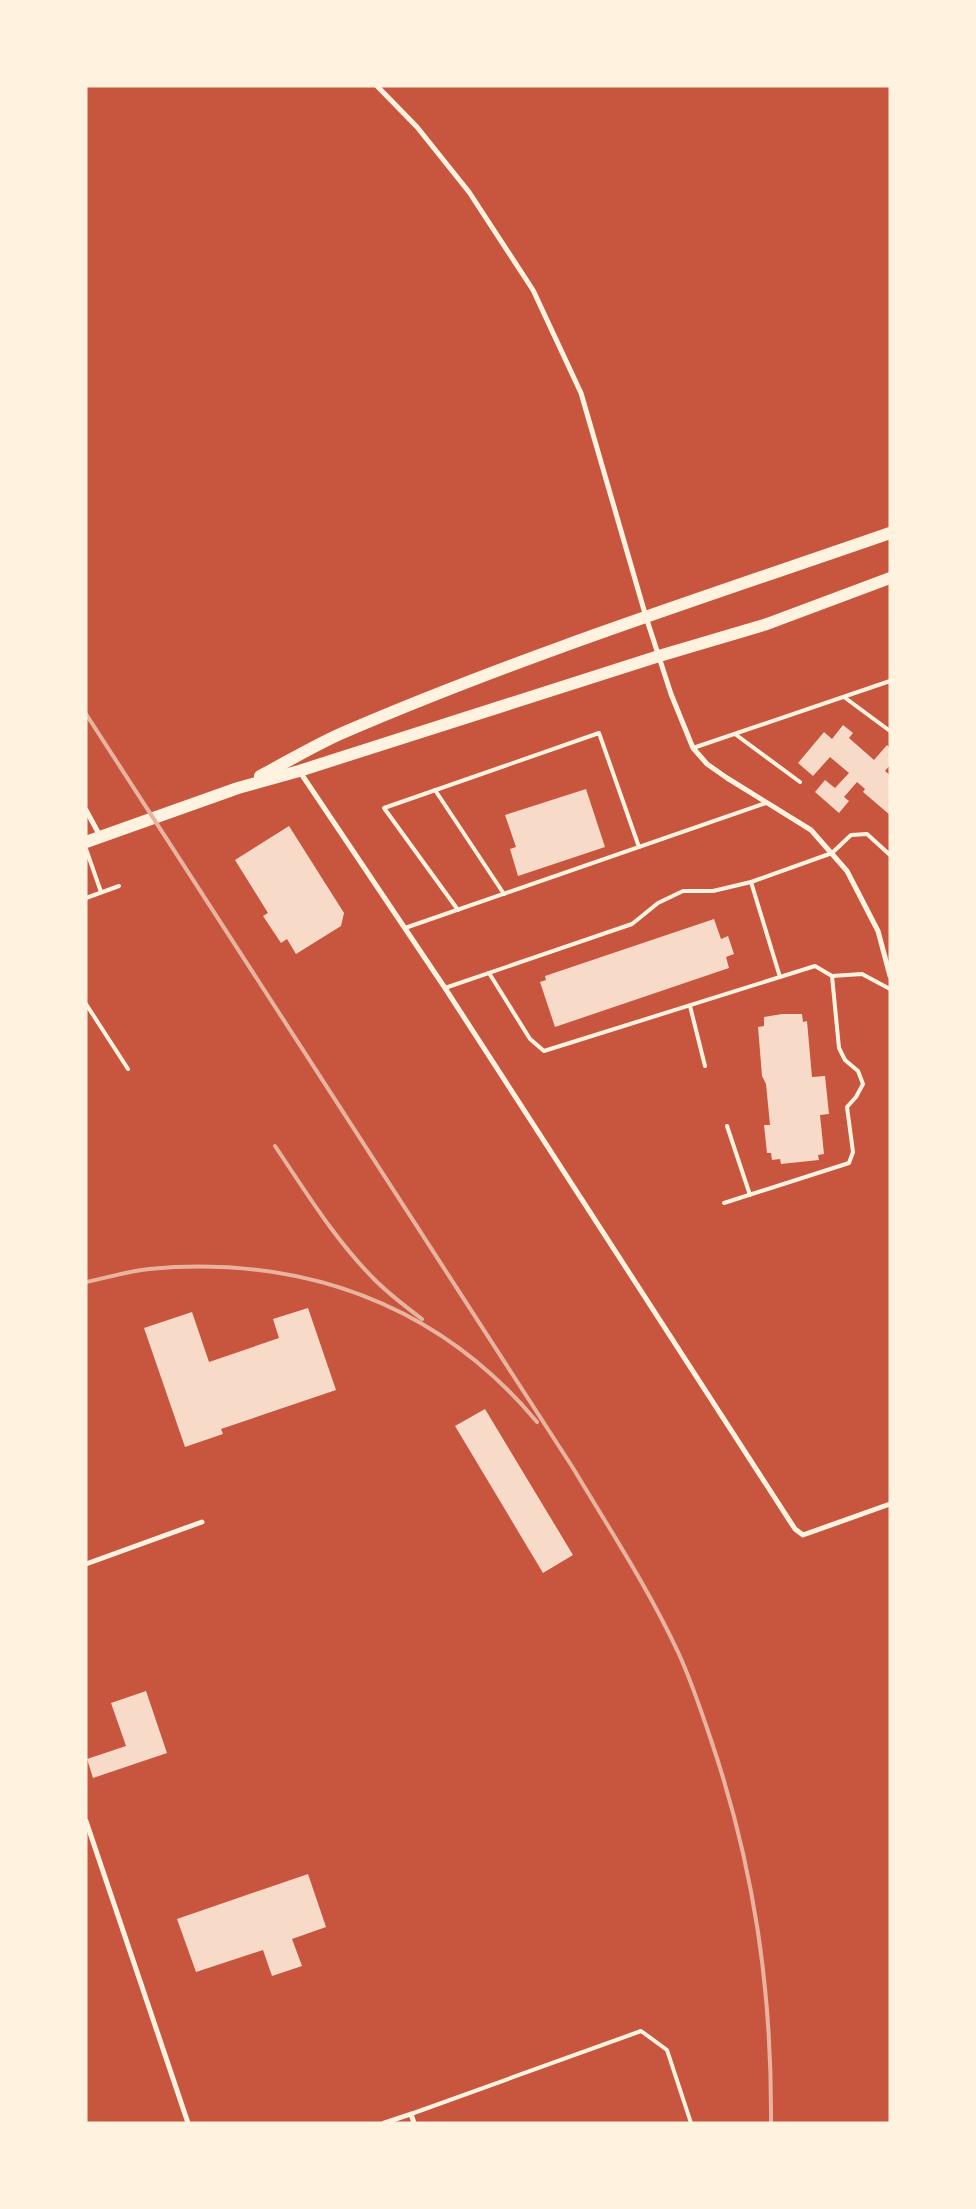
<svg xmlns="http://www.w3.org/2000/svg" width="976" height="2209" viewBox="0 0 976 2209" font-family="Commissioner,sans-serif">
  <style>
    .building { fill: #f7dbc8 }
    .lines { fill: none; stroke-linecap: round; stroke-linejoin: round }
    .service { stroke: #fff3e0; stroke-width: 4 }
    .minor { stroke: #fff3e0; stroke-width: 5 }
    .primary { stroke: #fff3e0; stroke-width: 12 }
    .rail { stroke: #e9b49f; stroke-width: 4 }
  </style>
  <rect width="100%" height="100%" fill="#c8553d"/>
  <g class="building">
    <path d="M843,725l10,8 -4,5 25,22 13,-15 3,3v17l-5,6 5,4v40l-27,-23 2,-3 -8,-7 -13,15 5,4 -10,12 -24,-21 10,-12 10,8 14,-15 -19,-16 -17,19 -15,-13 26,-31 8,7z"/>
    <path d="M586,789l19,58 -87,29 -8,-27 6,-2 -11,-32z"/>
    <path d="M289,826l55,87 -3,13 -45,28 -9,-15 -6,4 -18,-27 5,-3 -33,-53z"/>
    <path d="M714,919l7,20 7,-3 6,18 -8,3 3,11 -174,59 -15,-45 6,-2 -1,-4z"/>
    <path d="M782,1014h20l1,8 4,-1 5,56 13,-1 4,38 -9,1 4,39 -6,1 1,5 -38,4 -1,-5 -8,1 -1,-7h-4l-3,-28h6l-4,-41 -4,-8 -4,-49 6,-1v-9z"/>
    <path d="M308,1308l28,82 -115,39 2,5 -38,13 -41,-119 48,-16 17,50 70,-24 -6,-19z"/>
    <path d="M485,1409l88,146 -30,18 -88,-147z"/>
    <path d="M146,1691l21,62 -74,25 -6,-19 39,-13 -15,-43z"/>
    <path d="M308,1874l18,53 -34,12 10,27 -30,10 -9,-26 -67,22 -19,-53z"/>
  </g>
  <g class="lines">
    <g class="service">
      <path d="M844,697l46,34"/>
      <path d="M735,734l65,48"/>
      <path d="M693,748l197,-67"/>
      <path d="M435,790l69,104"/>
      <path d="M86,849l15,43"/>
      <path d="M751,882l29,95"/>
      <path d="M86,898l33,-12"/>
      <path d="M458,910l-74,-102 215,-75 40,114"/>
      <path d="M405,928l361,-125"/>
      <path d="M489,973l41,66 14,12 271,-85 17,10 30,-2 28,15"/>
      <path d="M445,988l187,-64 26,-21 25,-12h30l38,-9 81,-29 19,-18 16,-1 23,21"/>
      <path d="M86,1004l42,65"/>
      <path d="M690,1006l15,60"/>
      <path d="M727,1126l23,69"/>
      <path d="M724,1203l125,-40 4,-11 -6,-45 9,-10 7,-13 -5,-13 -13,-11 -6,-12 -7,-72"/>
      <path d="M411,2114l230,-83 26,19 24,73"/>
    </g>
    <g class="minor">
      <path d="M377,86l40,41 52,65 64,98 48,103 65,224 25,77 22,54 14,16 20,14 84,52 36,41 31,60 12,45"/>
      <path d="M300,772l145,216 350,541 8,6 87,-31"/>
      <path d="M86,810l14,26"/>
      <path d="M86,1564l116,-42"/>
      <path d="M86,1821l102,302"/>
      <path d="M384,2123l27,-9 3,9"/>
    </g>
    <g class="primary">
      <path d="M260,776c29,-15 58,-33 87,-45 177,-76 361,-135 543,-198"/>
      <path d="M86,842l152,-54 61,-17 360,-115 108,-32 123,-46"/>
    </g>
    <g class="rail">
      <path d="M86,714l487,754c36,60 75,120 105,184 13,28 23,58 33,88 43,127 61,249 60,383"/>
      <path d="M275,1146c31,46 60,94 100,134 14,14 31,27 47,39"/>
      <path d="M86,1282c21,-4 42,-11 63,-13 152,-14 289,34 388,153"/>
    </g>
  </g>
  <rect width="976" height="2209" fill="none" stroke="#fff3e0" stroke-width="175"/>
</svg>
